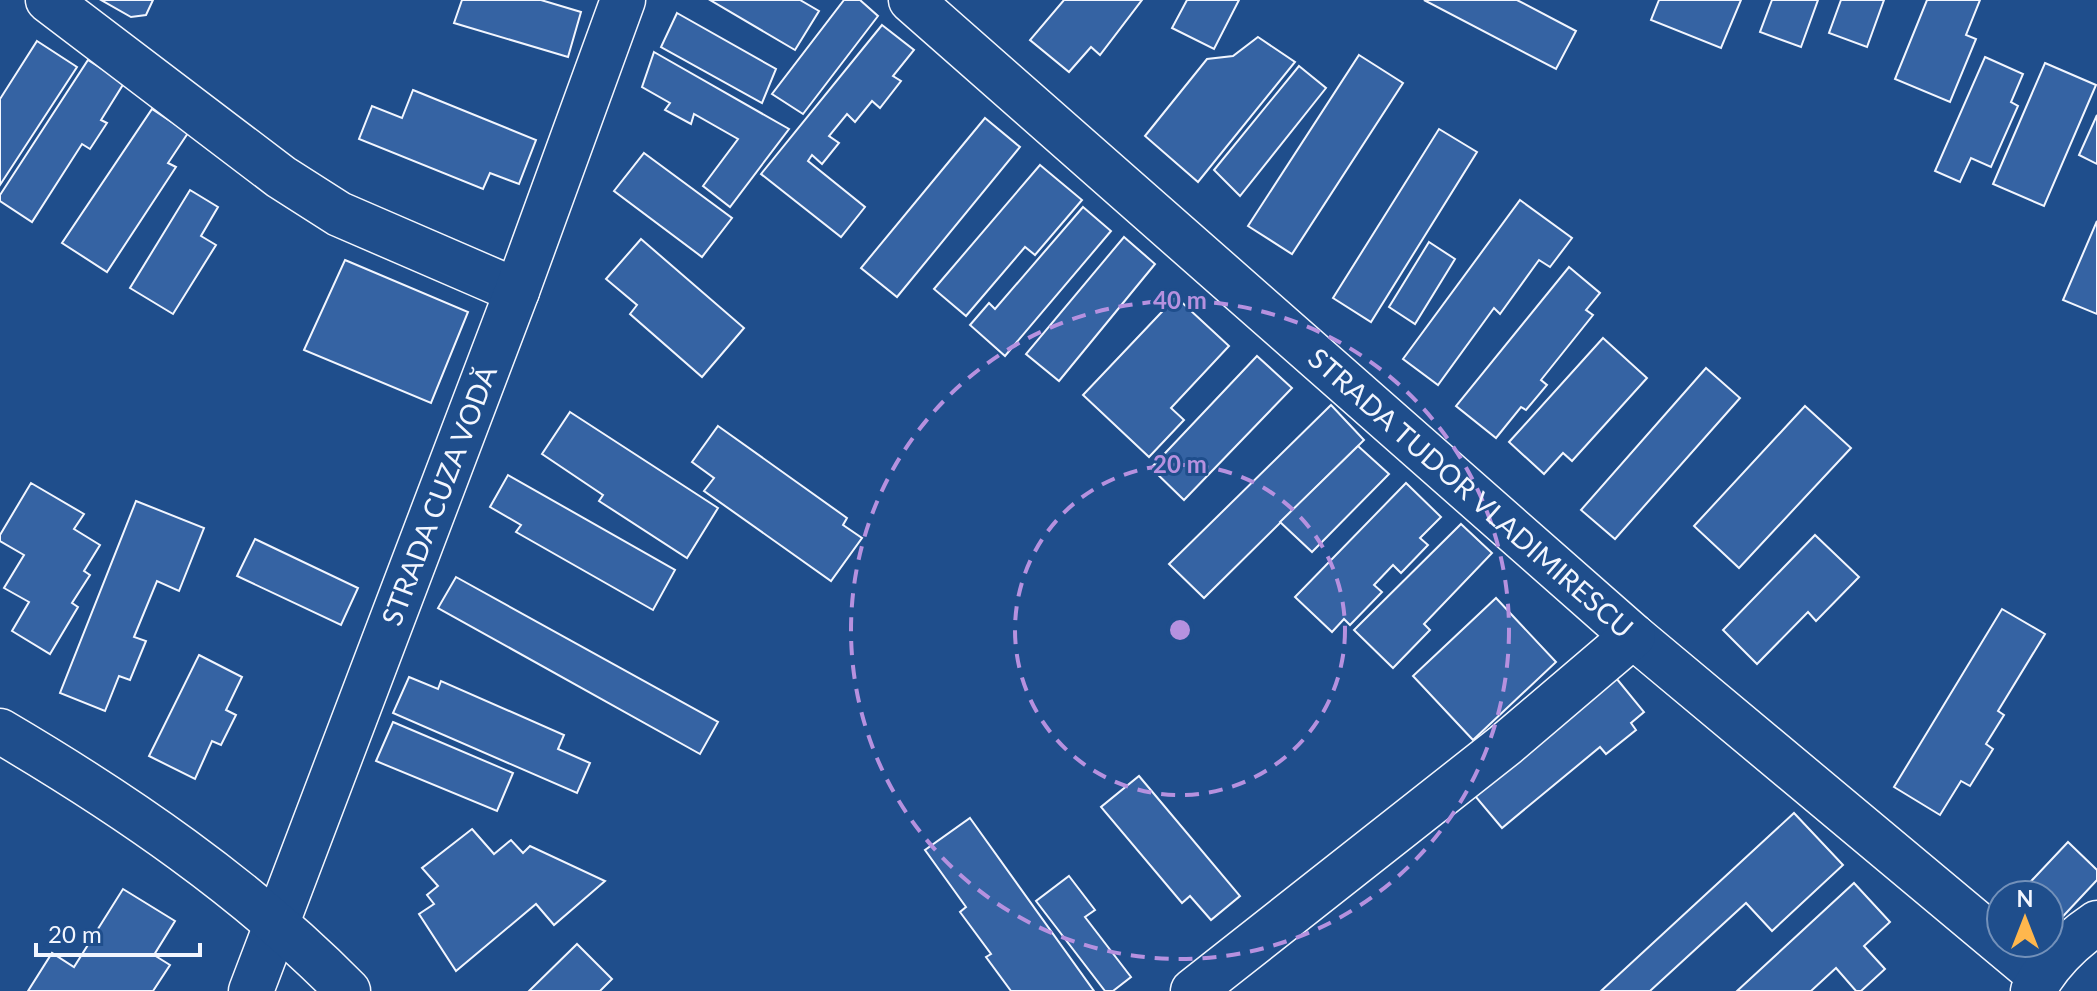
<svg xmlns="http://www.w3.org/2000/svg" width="2097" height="991" viewBox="0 0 2097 991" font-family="Lato,sans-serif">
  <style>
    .building { fill: #3563a3; stroke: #f2f6ff; stroke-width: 2 }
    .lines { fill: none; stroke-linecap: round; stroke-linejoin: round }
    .minor-casing { stroke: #f2f6ff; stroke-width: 47 }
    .tertiary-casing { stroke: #f2f6ff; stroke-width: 47 }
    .minor { stroke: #1f4e8c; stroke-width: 44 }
    .tertiary { stroke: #1f4e8c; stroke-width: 44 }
    .ring { fill: none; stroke: #b691df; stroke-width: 4; stroke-dasharray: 14 10 }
    .labels { text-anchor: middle; stroke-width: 6; stroke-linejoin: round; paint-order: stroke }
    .street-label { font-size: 28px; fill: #f2f6ff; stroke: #1f4e8c }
    .centre { fill: #b691df; stroke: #1f4e8c; stroke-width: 4 }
    .ring-label { font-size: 24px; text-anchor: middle; font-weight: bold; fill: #b691df; stroke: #1f4e8c; stroke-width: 6; stroke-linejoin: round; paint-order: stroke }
  </style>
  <rect width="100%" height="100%" fill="#1f4e8c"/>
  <g class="building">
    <path d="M101,0h52l-7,15 -15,2z"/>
    <path d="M462,0h79l40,12 -13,45 -114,-34z"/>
    <path d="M710,0h90l19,11 -24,39z"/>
    <path d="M844,0h16l18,16 -75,98 -31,-20z"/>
    <path d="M1064,0h78l-42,55 -9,-8 -22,25 -39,-32z"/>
    <path d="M1187,0h52l-25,49 -42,-21z"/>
    <path d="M1424,0h93l59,31 -20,38z"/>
    <path d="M1659,0h82l-20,48 -70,-28z"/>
    <path d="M1772,0h46l-17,47 -41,-15z"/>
    <path d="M1841,0h43l-17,47 -38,-14z"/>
    <path d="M1927,0h53l-14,35 10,4 -26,63 -55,-23z"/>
    <path d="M677,13l99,56 -14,34 -101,-56z"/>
    <path d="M882,25l32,25 -21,26 8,5 -21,27 -8,-7 -17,21 -8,-8 -18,22 10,7 -17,21 -10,-9 -4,6 57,46 -24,30 -80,-63z"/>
    <path d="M1258,37l37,25 -97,120 -53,-46 62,-77 26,-3z"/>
    <path d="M37,41l40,26 -77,118v-86z"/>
    <path d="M654,52l135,77 -59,78 -27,-21 35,-47 -44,-25 -3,10 -26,-14 5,-7 -28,-16z"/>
    <path d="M1359,55l44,28 -111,171 -44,-28z"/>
    <path d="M1985,57l38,17 -12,28 7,4 -27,61 -20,-9 -11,24 -25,-11z"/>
    <path d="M88,60l36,23 -23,37 6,3 -17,26 -8,-5 -50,78 -32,-21v-6z"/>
    <path d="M2045,63l51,22 -52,121 -51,-22z"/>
    <path d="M1299,66l27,22 -86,108 -26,-26z"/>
    <path d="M413,90l123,50 -17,44 -29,-11 -7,16 -124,-50 13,-33 30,12z"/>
    <path d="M152,109l36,24 -20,30 8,4 -69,105 -45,-29z"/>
    <path d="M2097,115v49l-18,-9z"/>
    <path d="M985,118l35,29 -123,150 -36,-29z"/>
    <path d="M1439,129l38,23 -106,170 -38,-24z"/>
    <path d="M644,153l88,65 -30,39 -88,-66z"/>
    <path d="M1040,165l42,35 -47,55 -10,-8 -59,69 -32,-27z"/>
    <path d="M190,190l28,17 -17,29 15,9 -43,69 -43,-26z"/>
    <path d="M1520,200l52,38 -22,29 -11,-7 -39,54 -6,-6 -56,77 -35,-26z"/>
    <path d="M1083,207l28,24 -106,125 -35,-31 19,-22 6,6z"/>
    <path d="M2097,221v93l-34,-14z"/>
    <path d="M1124,237l31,27 -96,117 -33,-27z"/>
    <path d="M641,239l103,89 -42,49 -72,-63 7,-9 -31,-26z"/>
    <path d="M1429,242l26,17 -40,65 -26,-17z"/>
    <path d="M345,260l123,52 -37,91 -127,-53z"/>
    <path d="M1569,267l31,26 -14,17 7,5 -52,65 6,5 -21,25 -5,-3 -25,31 -40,-32z"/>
    <path d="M1176,297l53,49 -58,62 13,12 -35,37 -66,-62z"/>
    <path d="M1603,338l44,40 -75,83 -9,-8 -19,21 -35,-32z"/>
    <path d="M1257,356l35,32 -108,112 -33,-32z"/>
    <path d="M1706,368l34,30 -125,141 -34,-29z"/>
    <path d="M1331,405l33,35 -160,158 -35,-34z"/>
    <path d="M1805,406l46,42 -112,120 -45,-42z"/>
    <path d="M570,412l148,96 -31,50 -88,-57 4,-6 -61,-41z"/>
    <path d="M718,426l129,92 -4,7 19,13 -31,43 -127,-90 10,-13 -22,-16z"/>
    <path d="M1358,446l31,28 -77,78 -32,-30z"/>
    <path d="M508,475l167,95 -22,40 -137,-78 5,-7 -31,-18z"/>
    <path d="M31,483l53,31 -10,15 26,16 -16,26 6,4 -18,28 6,4 -28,47 -38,-23 17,-29 -25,-14 20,-33 -24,-14v-6z"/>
    <path d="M1406,483l35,34 -21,21 8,7 -27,28 -8,-8 -19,20 8,7 -32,33 -6,-6 -12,13 -37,-35z"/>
    <path d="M136,501l68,27 -25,63 -22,-10 -23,56 12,4 -16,39 -11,-4 -14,35 -45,-18z"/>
    <path d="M1461,524l31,29 -68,71 6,6 -37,38 -39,-38z"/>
    <path d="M1815,535l44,42 -43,44 -8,-9 -51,52 -34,-34z"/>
    <path d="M255,539l103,49 -17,37 -104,-49z"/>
    <path d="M456,577l262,145 -18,32 -262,-146z"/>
    <path d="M1496,598l60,64 -83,78 -60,-64z"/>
    <path d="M2002,609l43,25 -47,77 6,4 -18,29 7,5 -23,37 -9,-5 -21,34 -46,-28z"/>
    <path d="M199,655l43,22 -16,33 10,5 -15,30 -9,-4 -17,38 -46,-23z"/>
    <path d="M1612,673l32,39 -13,11 5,7 -30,24 -6,-7 -98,81 -32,-38z"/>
    <path d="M409,677l29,12 3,-8 123,54 -6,14 32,14 -13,30 -184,-80z"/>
    <path d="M393,722l120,51 -16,38 -121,-50z"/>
    <path d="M1139,776l101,120 -29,24 -21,-24 -8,7 -81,-96z"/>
    <path d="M1794,813l49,52 -71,66 -26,-28 -96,88h-49z"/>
    <path d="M970,818l124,173h-83l-25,-34 5,-3 -31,-42 6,-5 -41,-57z"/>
    <path d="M472,829l22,25 17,-14 12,13 7,-7 75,35 -51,44 -18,-21 -80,67 -37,-57 15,-10 -7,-9 11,-9 -16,-18z"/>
    <path d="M2068,842l29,28v10l-44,47 -4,-4v-28l-30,-1z"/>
    <path d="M1069,876l26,34 -10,7 46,60 -18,14h-8l-69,-90z"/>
    <path d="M1854,883l36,39 -26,24 21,23 -24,22h-5l-20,-23 -25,23h-74z"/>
    <path d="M123,889l52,32 -21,34 16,10 -17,26h-125l24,-38 22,14z"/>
    <path d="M577,944l35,35 -12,12h-71z"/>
  </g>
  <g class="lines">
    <defs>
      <g id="minor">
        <path d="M48,0l233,177 58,37 178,77"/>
        <path id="s1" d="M911,0l722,636 408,341"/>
        <path id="s2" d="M251,991l266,-700 106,-291"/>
        <path d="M1193,991l312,-246 128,-109"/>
        <path d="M2033,991c16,-29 37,-50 64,-68"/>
      </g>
      <path id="tertiary" d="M0,731c124,73 247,157 348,260"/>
    </defs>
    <use href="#minor" class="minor-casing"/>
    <use href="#tertiary" class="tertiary-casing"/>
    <use href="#minor" class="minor"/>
    <use href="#tertiary" class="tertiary"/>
  </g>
  <g class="ring">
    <circle cx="1180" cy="630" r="165"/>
    <circle cx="1180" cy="630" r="329"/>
  </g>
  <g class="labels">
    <g class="street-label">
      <text dy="10" stroke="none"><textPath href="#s1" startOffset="746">STRADA TUDOR VLADIMIRESCU</textPath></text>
      <text dy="10" stroke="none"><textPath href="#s2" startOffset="530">STRADA CUZA VODĂ</textPath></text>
    </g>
  </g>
  <circle cx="1180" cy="630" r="12" class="centre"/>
  <g class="ring-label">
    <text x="1180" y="309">40 m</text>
    <text x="1180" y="473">20 m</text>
  </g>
  <g transform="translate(2025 919)"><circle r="38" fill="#1f4e8c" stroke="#7391ba" stroke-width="2"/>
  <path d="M0-6L14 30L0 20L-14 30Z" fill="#ffb74d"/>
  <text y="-12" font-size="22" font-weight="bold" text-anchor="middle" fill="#f2f6ff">N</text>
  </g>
  <path d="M36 943v12h164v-12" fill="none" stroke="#f2f6ff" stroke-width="4"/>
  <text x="48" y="943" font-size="24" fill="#f2f6ff" stroke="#1f4e8c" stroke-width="6" paint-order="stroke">20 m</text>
</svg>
